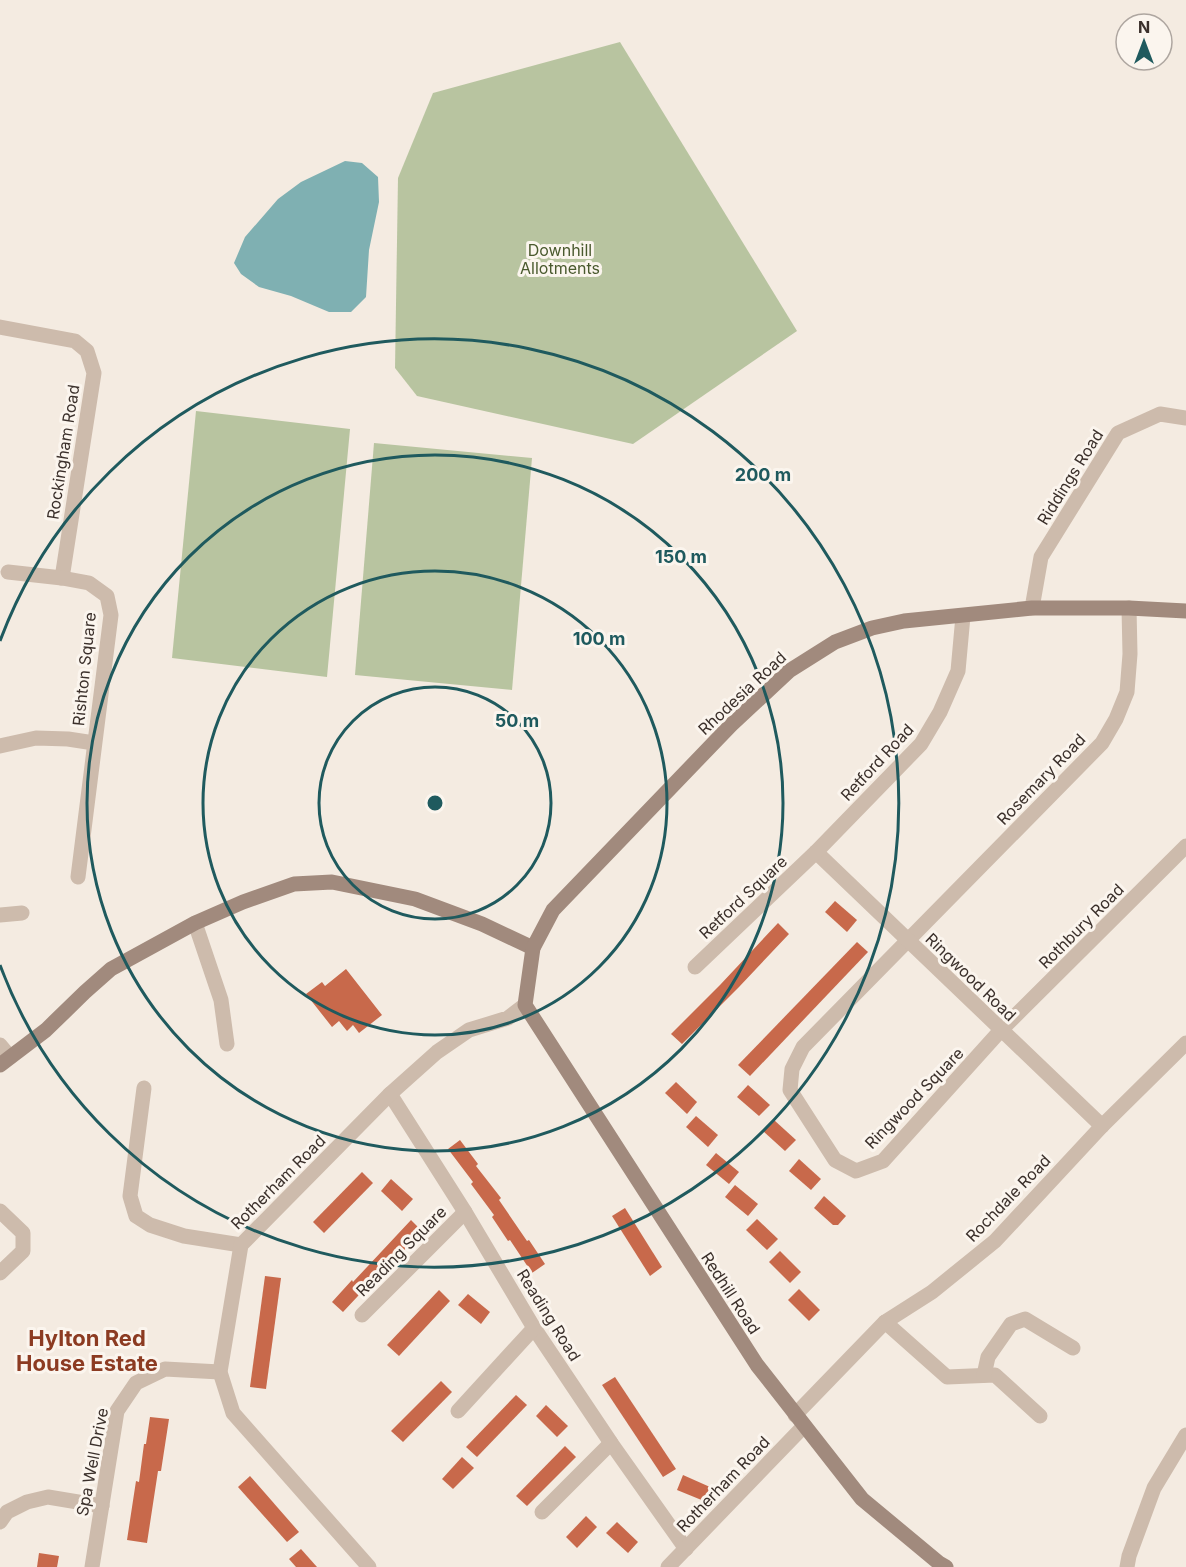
<svg xmlns="http://www.w3.org/2000/svg" width="1186" height="1567" viewBox="0 0 1186 1567" font-family="Inter,sans-serif">
  <style>
    .green { fill: #b8c4a0 }
    .water { fill: #7fb0b2 }
    .building { fill: #c8694b }
    .lines { fill: none; stroke-linecap: round; stroke-linejoin: round }
    .street { stroke: #cdbbac; stroke-width: 15 }
    .secondary { stroke: #a18a7d; stroke-width: 15 }
    .ring { fill: none; stroke: #1f5a5e; stroke-width: 3 }
    .labels { text-anchor: middle; stroke-width: 6; stroke-linejoin: round; paint-order: stroke }
    .park-label { font-size: 16px; fill: #4a5a2e; stroke: #fbf5ee }
    .street-label { font-size: 16px; fill: #3b302b; stroke: #fbf5ee }
    .district-label { font-size: 22px; font-weight: bold; fill: #8c3b22; stroke: #fbf5ee }
    .centre { fill: #1f5a5e; stroke: #fbf5ee; stroke-width: 3 }
    .ring-label { font-size: 18px; text-anchor: middle; font-weight: bold; fill: #1f5a5e; stroke: #fbf5ee; stroke-width: 6; stroke-linejoin: round; paint-order: stroke }
  </style>
  <rect width="100%" height="100%" fill="#f4ebe1"/>
  <g class="green">
    <path d="M620,42l177,289 -164,113 -216,-48 -22,-28 3,-190 35,-85z"/>
    <path d="M196,411l154,18 -23,248 -155,-19z"/>
    <path d="M374,443l158,15 -20,232 -157,-15z"/>
  </g>
  <path class="water" d="M345,161l17,2 16,14 1,25 -10,48 -3,47 -15,15h-22l-38,-16 -32,-9 -18,-13 -7,-11 11,-26 33,-38 23,-17z"/>
  <g class="building">
    <path d="M835,901l22,19 -10,12 -22,-20z"/>
    <path d="M778,923l11,11 -50,53 -57,57 -11,-10 49,-49z"/>
    <path d="M857,942l11,10 -118,124 -12,-11z"/>
    <path d="M346,969l36,46 -23,18 -6,-8 -6,6 -8,-10 -7,6 -26,-33 16,-12 3,4z"/>
    <path d="M676,1082l21,20 -10,12 -22,-21z"/>
    <path d="M748,1085l22,20 -11,11 -22,-19z"/>
    <path d="M696,1116l22,19 -10,12 -22,-20z"/>
    <path d="M774,1120l22,20 -11,11 -22,-20z"/>
    <path d="M460,1140l18,24 -2,2 25,32 -2,2 28,41 2,-1 16,24 -13,9 -22,-33 -2,1 -16,-24 2,-2 -23,-31 2,-2 -25,-33z"/>
    <path d="M716,1153l23,19 -10,12 -23,-19z"/>
    <path d="M799,1159l22,20 -10,11 -22,-19z"/>
    <path d="M362,1172l11,11 -49,50 -11,-11z"/>
    <path d="M391,1179l22,20 -11,12 -21,-20z"/>
    <path d="M735,1185l23,19 -10,12 -23,-19z"/>
    <path d="M824,1196l22,20 -8,9h-5l-19,-17z"/>
    <path d="M625,1208l37,59 -12,9 -38,-60z"/>
    <path d="M757,1219l21,20 -11,11 -21,-20z"/>
    <path d="M411,1220l11,11 -48,52 -2,-2 -29,31 -11,-10 20,-22 1,2z"/>
    <path d="M780,1251l21,21 -11,11 -21,-21z"/>
    <path d="M265,1276l16,2 -15,111 -16,-2z"/>
    <path d="M799,1289l21,21 -11,11 -21,-21z"/>
    <path d="M439,1290l11,11 -51,55 -12,-11z"/>
    <path d="M468,1294l22,18 -9,12 -23,-19z"/>
    <path d="M615,1377l61,92 -13,8 -61,-92z"/>
    <path d="M441,1381l11,11 -49,50 -12,-11z"/>
    <path d="M516,1395l11,10 -50,52 -11,-10z"/>
    <path d="M546,1405l22,21 -11,11 -21,-21z"/>
    <path d="M150,1417l19,2 -8,52h-3l-11,72 -20,-3 9,-59 3,1 5,-38h2z"/>
    <path d="M565,1446l11,11 -49,49 -11,-10z"/>
    <path d="M462,1457l12,11 -21,21 -11,-10z"/>
    <path d="M683,1475l27,12 -6,14 -27,-11z"/>
    <path d="M250,1476l49,56 -12,10 -49,-55z"/>
    <path d="M586,1516l11,11 -20,21 -11,-11z"/>
    <path d="M617,1522l21,20 -10,11 -22,-20z"/>
    <path d="M301,1549l16,18h-21l-7,-8z"/>
    <path d="M39,1553l20,3 -2,11h-20z"/>
  </g>
  <g class="lines">
    <g class="street">
      <path d="M0,327l75,14 12,10 7,22 -32,205"/>
      <path d="M8,572l54,6 27,5 18,13 4,19 -33,262"/>
      <path d="M1032,608l9,-51 77,-124 42,-19 26,4"/>
      <path d="M1129,608l1,46 -3,38 -11,27 -14,24 -299,304 -11,22 -2,21 45,70 21,11 27,-10 118,-131 185,-184"/>
      <path d="M0,746l36,-8 32,1 26,4"/>
      <path d="M816,852l286,274"/>
      <path d="M0,915l22,-2"/>
      <path d="M195,923l26,77 6,44"/>
      <path d="M695,967l121,-115 105,-108 19,-32 18,-41 5,-55"/>
      <path d="M0,1045l10,12"/>
      <path d="M144,1088l-14,108 6,20 14,9 34,11 57,9"/>
      <path d="M390,1094l75,118 69,116 77,115 75,106"/>
      <path d="M0,1211l23,22v18l-23,22"/>
      <path d="M362,1315l103,-103"/>
      <path d="M885,1322l62,55 48,-2 45,41"/>
      <path d="M984,1375l4,-18 23,-33 14,-5 48,29"/>
      <path d="M458,1411l76,-83"/>
      <path d="M795,1415l90,-93 47,-30 63,-51 107,-115 84,-83"/>
      <path d="M542,1512l69,-69"/>
      <path d="M0,1522l7,-10 20,-10 21,-5 54,9"/>
      <path d="M92,1567l25,-156 19,-28 29,-14 55,3"/>
      <path d="M369,1567l-136,-154 -13,-41 21,-127 149,-151 47,-42 32,-22 39,-12 17,-13"/>
      <path d="M668,1567l136,-141"/>
      <path d="M1127,1567l2,-11 25,-68 32,-53"/>
    </g>
    <g class="secondary">
      <path d="M0,1065l46,-35 39,-38 26,-23 84,-46 48,-21 51,-18 38,-2 83,17 67,25 51,24"/>
      <path d="M946,1567l-7,-4 -77,-64 -105,-134 -232,-360 8,-57 20,-38 178,-185 58,-54 46,-29 37,-14 32,-7 128,-13h97l57,3"/>
    </g>
  </g>
  <g class="ring">
    <circle cx="435" cy="803" r="116"/>
    <circle cx="435" cy="803" r="232"/>
    <circle cx="435" cy="803" r="348"/>
    <path d="M0 641A464 464 0 1 1 0 965"/>
  </g>
  <g class="labels">
    <g class="park-label">
      <text x="560" y="256">Downhill<tspan x="560" dy="18">Allotments</tspan></text>
    </g>
    <g class="street-label">
      <text transform="translate(63 452) rotate(-81)" y="6">Rockingham Road</text>
      <text transform="translate(1070 477) rotate(-58)" y="6">Riddings Road</text>
      <text transform="translate(84 669) rotate(-84)" y="6">Rishton Square</text>
      <text transform="translate(742 693) rotate(-43)" y="6">Rhodesia Road</text>
      <text transform="translate(877 762) rotate(-47)" y="6">Retford Road</text>
      <text transform="translate(1041 779) rotate(-46)" y="6">Rosemary Road</text>
      <text transform="translate(743 897) rotate(-43)" y="6">Retford Square</text>
      <text transform="translate(1081 926) rotate(-45)" y="6">Rothbury Road</text>
      <text transform="translate(971 977) rotate(44)" y="6">Ringwood Road</text>
      <text transform="translate(914 1098) rotate(-46)" y="6">Ringwood Square</text>
      <text transform="translate(278 1182) rotate(-45)" y="6">Rotherham Road</text>
      <text transform="translate(1008 1198) rotate(-46)" y="6">Rochdale Road</text>
      <text transform="translate(401 1251) rotate(-45)" y="6">Reading Square</text>
      <text transform="translate(731 1293) rotate(57)" y="6">Redhill Road</text>
      <text transform="translate(549 1315) rotate(58)" y="6">Reading Road</text>
      <text transform="translate(92 1462) rotate(-79)" y="6">Spa Well Drive</text>
      <text transform="translate(723 1484) rotate(-46)" y="6">Rotherham Road</text>
    </g>
    <g class="district-label">
      <text x="87" y="1346">Hylton Red<tspan x="87" dy="25">House Estate</tspan></text>
    </g>
  </g>
  <circle cx="435" cy="803" r="9" class="centre"/>
  <g class="ring-label">
    <text x="763" y="481">200 m</text>
    <text x="681" y="563">150 m</text>
    <text x="599" y="645">100 m</text>
    <text x="517" y="727">50 m</text>
  </g>
  <g transform="translate(1144 42)"><circle r="28" fill="#fbf5ee" stroke="#aea6a0" stroke-width="1.5"/>
  <path d="M0-4.5L10 22L0 15L-10 22Z" fill="#1f5a5e"/>
  <text y="-9" font-size="16" font-weight="bold" text-anchor="middle" fill="#3b302b">N</text>
  </g>
</svg>
